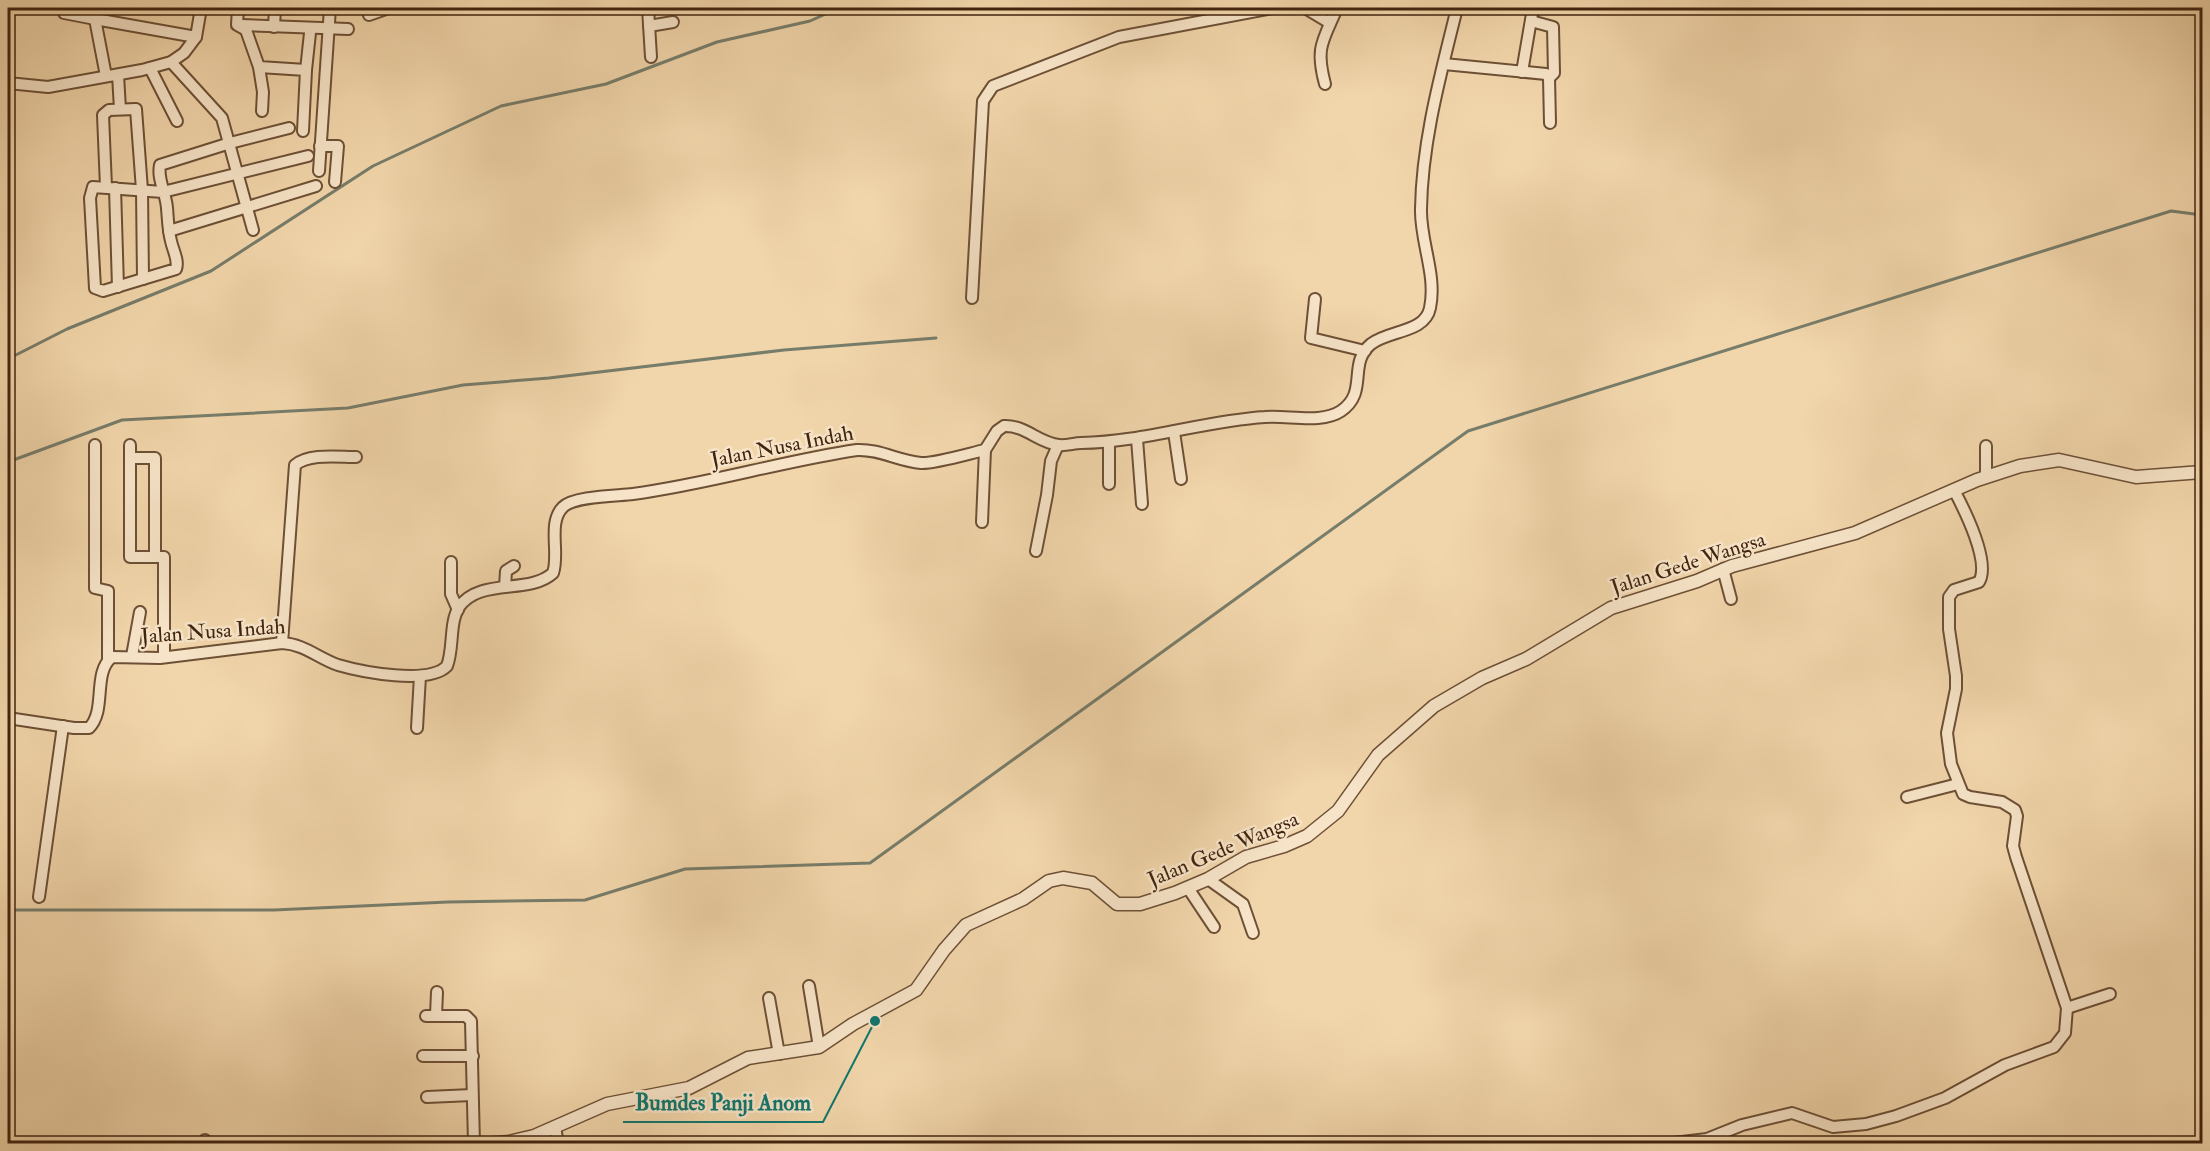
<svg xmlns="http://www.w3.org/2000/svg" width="2210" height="1151" viewBox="0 0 2210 1151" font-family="'IM FELL Double Pica',serif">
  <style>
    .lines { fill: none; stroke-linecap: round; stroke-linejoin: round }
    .stream { stroke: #777d6b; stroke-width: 3 }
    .minor-casing { stroke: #6d5036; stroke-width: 14 }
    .tertiary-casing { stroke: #6d5036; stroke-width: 15 }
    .minor { stroke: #f7e4c8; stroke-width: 10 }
    .tertiary { stroke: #f7e4c8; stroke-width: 12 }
    .labels { text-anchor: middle; stroke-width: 5; stroke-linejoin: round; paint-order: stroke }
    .street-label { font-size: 21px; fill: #41240f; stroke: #f7e4c8 }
    .leader { fill: none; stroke: #0f766e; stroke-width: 2 }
    .callout-dot { fill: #0f766e; stroke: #f7e4c8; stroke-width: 2 }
    .callout-label { font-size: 22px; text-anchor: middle; font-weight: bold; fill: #0f766e; stroke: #f7e4c8; stroke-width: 5; stroke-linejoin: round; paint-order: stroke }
  </style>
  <rect width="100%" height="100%" fill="#f2d6ab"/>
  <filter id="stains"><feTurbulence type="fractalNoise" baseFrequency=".00333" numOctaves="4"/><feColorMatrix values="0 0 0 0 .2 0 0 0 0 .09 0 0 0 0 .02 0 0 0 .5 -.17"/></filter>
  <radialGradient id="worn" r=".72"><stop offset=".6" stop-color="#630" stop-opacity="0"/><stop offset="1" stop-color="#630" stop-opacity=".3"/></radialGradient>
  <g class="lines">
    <g class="stream">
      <path d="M8,359l59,-30 144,-58 162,-105 128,-60 105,-22 111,-42 93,-21 29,-13"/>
      <path d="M8,462l114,-42 226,-12 115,-23 86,-7 235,-28 152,-12"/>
      <path d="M8,910h266l174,-8 137,-2 100,-31 185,-6 598,-432 703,-220 31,4"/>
    </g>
    <defs>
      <g id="minor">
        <path d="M238,8l-1,17 9,5 13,37 47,3 -3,61"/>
        <path d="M648,8l3,49"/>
        <path d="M1305,8l25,15"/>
        <path d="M64,13l31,6"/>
        <path d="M369,15l20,-7"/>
        <path d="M1531,21l22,6 1,46 -5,5"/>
        <path d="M241,25l107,4"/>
        <path d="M649,26l24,-4"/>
        <path d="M274,27l1,-19"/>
        <path d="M171,62l51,56 31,112"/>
        <path d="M1444,64l102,10 3,4 1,45"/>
        <path d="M259,67l4,25 -1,19"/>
        <path d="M150,68l27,53"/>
        <path d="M306,70l4,-37"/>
        <path d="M1522,72l11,-64"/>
        <path d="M118,75l2,34"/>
        <path d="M106,76l-11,-57 101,18 5,-29"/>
        <path d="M8,83l40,4 94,-17 29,-8 13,-9 12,-16"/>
        <path d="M1325,84c-10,-37 -2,-43 12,-76"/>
        <path d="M289,128l-59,15 -70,22c-3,14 6,28 7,43 1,11 1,22 4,33 2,10 8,19 5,28l-73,22 -8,-3 -5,-90 3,-11 70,5 145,-36"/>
        <path d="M320,146h18l-3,36"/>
        <path d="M319,171l11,-163"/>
        <path d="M106,187l-3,-72 6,-5 27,-1 6,81 1,89"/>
        <path d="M115,188l3,99"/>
        <path d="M169,231l147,-45"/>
        <path d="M972,298l11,-197 10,-15 126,-49 154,-29"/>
        <path d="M1315,299l-4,39 54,13"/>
        <path d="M1174,432l7,47"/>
        <path d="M1137,439l5,65"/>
        <path d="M95,445v143l13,3v69"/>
        <path d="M130,445v112h34v100"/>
        <path d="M130,458h25v99"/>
        <path d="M1986,476v-30"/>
        <path d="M1109,484v-41"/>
        <path d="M982,522l3,-72"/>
        <path d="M1036,551l11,-56 4,-34 7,-16"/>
        <path d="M451,562v32l7,16"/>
        <path d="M1723,569l8,30"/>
        <path d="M505,587l1,-16 8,-5"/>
        <path d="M282,643l13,-178c14,-12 43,-8 61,-8"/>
        <path d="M132,656l8,-44"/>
        <path d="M8,718l66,10h15c18,-18 3,-55 23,-71l48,1 122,-15c22,1 36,15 56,22 24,7 91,20 109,1 7,-18 2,-43 12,-59 21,-30 70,-12 94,-34 7,-20 -6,-50 10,-66 11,-11 54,-11 70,-13 76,-10 149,-33 224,-44 23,-1 41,11 64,13 13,1 50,-10 64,-13l12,-19 7,-5c21,-1 35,17 55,19 7,1 15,-2 22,-2 63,-1 122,-22 184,-26 23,-2 57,7 76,-6 28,-19 6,-47 30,-67 18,-14 54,-11 59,-36 7,-33 -10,-67 -9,-99 1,-68 20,-136 36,-201"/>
        <path d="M417,728l3,-52"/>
        <path d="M1907,797l51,-13"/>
        <path d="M1208,879l35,25 10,29"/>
        <path d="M1188,888l26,39"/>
        <path d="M39,897l24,-171"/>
        <path d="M809,986l10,61"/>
        <path d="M769,998l10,56"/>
        <path d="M2067,1008l43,-14"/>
        <path d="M436,1015l1,-23"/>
        <path d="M426,1016h40l5,5 3,123"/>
        <path d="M423,1056h50"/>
        <path d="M427,1097l45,-2"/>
        <path d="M555,1127l3,17"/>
        <path d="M205,1140v4"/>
        <path d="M1665,1144l42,-5 35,-14 50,-12 41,14 33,-3 30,-8 49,-18 60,-33 49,-18 11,-14 2,-25 -51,-151 -3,-11 4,-30 -2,-6 -13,-8 -32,-5 -7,-3 -12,-30 -4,-31 9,-44v-13l-7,-47v-32l5,-7 25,-8c12,-20 -15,-73 -25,-92"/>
      </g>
      <g id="tertiary">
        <path d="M450,1144h19"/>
        <path d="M486,1144l23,-2 25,-6 73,-32 82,-16 59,-30 71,-11 34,-23 63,-34 28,-40 22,-25 57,-26 26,-18 14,-3 29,5 25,21h23l35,-11 33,-14 38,-22 38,-11 23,-10 31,-25 40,-56 56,-49 48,-28 44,-19 85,-51 86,-27 35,-15 123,-33 122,-53 43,-14 39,-6 77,17 66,-5"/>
      </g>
    </defs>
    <use href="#minor" class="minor-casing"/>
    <use href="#tertiary" class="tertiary-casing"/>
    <use href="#minor" class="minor"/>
    <use href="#tertiary" class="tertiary"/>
  </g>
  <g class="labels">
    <g class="street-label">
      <text transform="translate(782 446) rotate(-11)" y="7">Jalan Nusa Indah</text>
      <text transform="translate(1688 563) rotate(-18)" y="7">Jalan Gede Wangsa</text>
      <text transform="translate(213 631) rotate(-4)" y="7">Jalan Nusa Indah</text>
      <text transform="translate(1223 849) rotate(-23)" y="7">Jalan Gede Wangsa</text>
    </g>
  </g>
  <path class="leader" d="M875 1021L823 1122H623"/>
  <circle class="callout-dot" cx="875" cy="1021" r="6"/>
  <g class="callout-label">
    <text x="723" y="1110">Bumdes Panji Anom</text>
  </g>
  <rect width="2210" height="1151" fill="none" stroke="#f2d6ab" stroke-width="30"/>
  <rect x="9" y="9" width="2192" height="1133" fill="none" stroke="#41240f" stroke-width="3"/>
  <rect x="15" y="15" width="2180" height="1121" fill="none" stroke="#41240f" stroke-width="1.5"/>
  <rect width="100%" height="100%" filter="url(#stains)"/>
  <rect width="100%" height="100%" fill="url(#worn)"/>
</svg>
